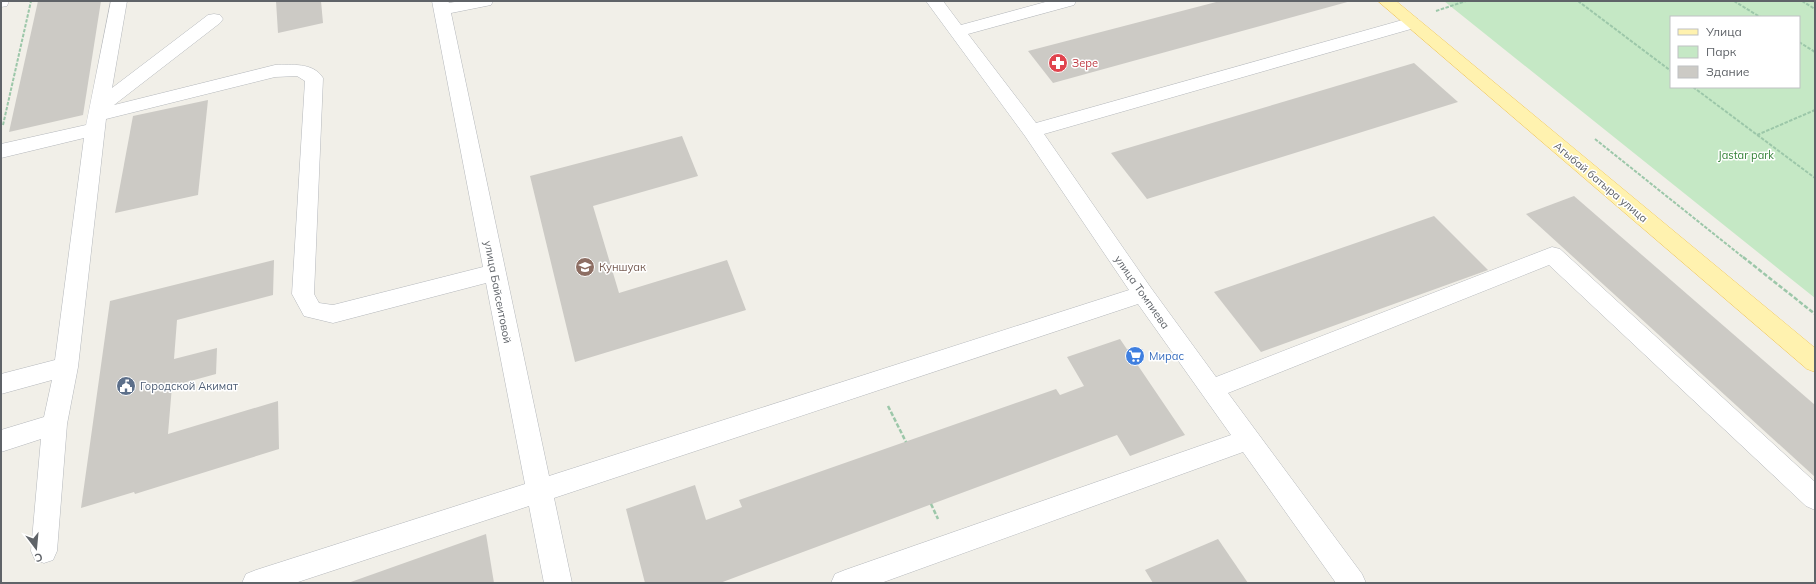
<svg xmlns="http://www.w3.org/2000/svg" width="1816" height="584" viewBox="0 0 1816 584" font-family="Mulish,sans-serif">
  <style>
    .green { fill: #c5e8c5; fill-rule: evenodd }
    .building { fill: #cccac5 }
    .lines { fill: none; stroke-linecap: round; stroke-linejoin: round }
    .minor-casing { stroke: #b5b8bc; stroke-width: 1 }
    .major-casing { stroke: #f2c960; stroke-width: 1 }
    .path-far1 { stroke: #9cc7a9; stroke-width: 2; stroke-dasharray: 3.5 1.5; stroke-linecap: butt }
    .path { stroke: #9cc7a9; stroke-width: 2.5; stroke-dasharray: 4.5 2; stroke-linecap: butt }
    .minor { fill: #fff; fill-rule: evenodd }
    .major { fill: #fff2af; fill-rule: evenodd }
    .labels { text-anchor: middle; stroke-width: 3; stroke-linejoin: round; paint-order: stroke }
    .health-label { font-size: 11px; fill: #be3a42; stroke: #fff; text-anchor: start }
    .park-label { font-size: 11px; fill: #348238; stroke: #fff }
    .street-label { font-size: 11px; fill: #5f6368; stroke: #fff }
    .education-label { font-size: 11px; fill: #785e54; stroke: #fff; text-anchor: start }
    .shop-label { font-size: 11px; fill: #366cbe; stroke: #fff; text-anchor: start }
    .service-label { font-size: 11px; fill: #4e5e75; stroke: #fff; text-anchor: start }
  </style>
  <rect width="100%" height="100%" fill="#f1efe8"/>
  <path class="green" d="M1444,1h371v297zM1671,17h128v70h-128z"/>
  <g class="building">
    <path d="M38,1h63l-18,114 -74,17z"/>
    <path d="M276,1h45l2,22 -45,10z"/>
    <path d="M1220,1h131l-298,82 -25,-32z"/>
    <path d="M1414,63l44,39 -311,97 -36,-46z"/>
    <path d="M208,100l-10,95 -83,18 18,-97z"/>
    <path d="M682,136l16,40 -105,30 26,87 108,-33 19,50 -171,52 -45,-186z"/>
    <path d="M1574,196l241,209v72l-289,-263z"/>
    <path d="M1434,216l54,54 -227,82 -47,-60z"/>
    <path d="M274,260l-1,35 -96,25 -3,39 43,-11 -1,26 -44,12 -4,48 110,-33 1,48 -144,45 -1,-2 -53,16 29,-207z"/>
    <path d="M1120,339l65,96 -55,21 -13,-21 -397,148h-75l-19,-74 69,-24 11,35 36,-13 -3,-7 317,-111 4,6 24,-9 -17,-29z"/>
    <path d="M486,534l8,49h-146z"/>
    <path d="M1218,539l30,44h-95l-8,-13z"/>
  </g>
  <g class="lines">
    <defs>
      <g id="minor">
        <path d="M1,1h8l-2,5 -6,1z"/>
        <path d="M111,1h16l-15,87 96,-73 6,-1 6,1 3,4 -3,4 -106,82 161,-40c17,0 38,-3 48,13l-9,216 5,9 14,2 150,-38 -51,-266h16l1,2 11,-2h33l-2,4 -40,8 98,463 580,-186 -104,-154 -99,-135h17l18,24 88,-24h27l-2,4 -106,29 68,89 370,-104 6,-1 6,1 3,4 -3,4 -374,107 107,154 65,89 336,-130 8,2 255,233v28l-9,-4 -257,-241 -321,128 134,181 4,9h-30l-93,-131 -362,131h-50l4,-9 10,-4 386,-135 -93,-131 -584,194 18,85h-28l-15,-77 -234,77h-53l4,-9 10,-4 269,-86 -39,-201 -153,40 -29,-7 -12,-22 13,-213 -8,-5 -22,1 -169,42 -28,248 -11,57 -10,127 -4,9 -9,3 -9,-3 -4,-9 10,-112 -40,13v-22l43,-13 8,-37 -51,14v-20l54,-14 29,-222 -83,20v-14l85,-19z"/>
      </g>
      <path id="major" d="M1378,1h18l419,347v24l-8,-3z"/>
    </defs>
    <use href="#minor" class="minor-casing"/>
    <use href="#major" class="major-casing"/>
    <g class="path-far1">
      <path d="M1578,1l93,70"/>
      <path d="M1734,1l26,16"/>
      <path d="M1802,1l13,8"/>
      <path d="M1436,11l30,-10"/>
      <path d="M1799,42l16,10"/>
      <path d="M1693,87l122,91"/>
      <path d="M3,125l28,-124"/>
      <path d="M1757,135l58,-25"/>
      <path d="M1595,139l149,119"/>
    </g>
    <g class="path">
      <path d="M1743,257l72,57"/>
      <path d="M888,406l18,36"/>
      <path d="M931,504l7,15"/>
    </g>
    <use href="#minor" class="minor"/>
    <use href="#major" class="major"/>
  </g>
  <defs>
    <symbol id="pharmacy-disc" viewBox="-11 -11 22 22"><circle r="9.5" fill="#e0444e" stroke="#fff"/><path d="M-2-6h4v4h4v4h-4v4h-4v-4h-4v-4h4Z" fill="#fff"/></symbol>
    <symbol id="school-disc" viewBox="-11 -11 22 22"><circle r="9.5" fill="#8d6e63" stroke="#fff"/><path d="M0-5L7-2L0 1L-7-2ZM-4 1L0 2.5L4 1V4Q0 6-4 4Z" fill="#fff"/></symbol>
    <symbol id="supermarket-disc" viewBox="-11 -11 22 22"><circle r="9.5" fill="#3f7fe0" stroke="#fff"/><path d="M-6-5.5h2.5l.6 2H6L4.5 2H-2.5L-4.4-4H-6ZM-1.5 3.2a1.3 1.3 0 1 0 .1 0ZM3 3.2a1.3 1.3 0 1 0 .1 0Z" fill="#fff"/></symbol>
    <symbol id="civic-disc" viewBox="-11 -11 22 22"><circle r="9.5" fill="#5c6f8a" stroke="#fff"/><path d="M-.6-6.5H3V-4.5H.6V-3L4-1V1h2V6H-6V1h2V-1L-.6-3ZM-1.2 2.5V6h2.4V2.5Z" fill="#fff"/></symbol>
  </defs>
  <g fill-rule="evenodd">
    <use href="#pharmacy-disc" x="1047" y="52" width="22" height="22"/>
    <use href="#school-disc" x="574" y="256" width="22" height="22"/>
    <use href="#supermarket-disc" x="1124" y="345" width="22" height="22"/>
    <use href="#civic-disc" x="115" y="375" width="22" height="22"/>
  </g>
  <g class="labels">
    <g class="health-label">
      <text x="1072" y="67">Зере</text>
    </g>
    <g class="park-label">
      <text x="1746" y="159">Jastar park</text>
    </g>
    <g class="street-label">
      <text transform="translate(1601 182) rotate(40)" y="4">Агыбай батыра улица</text>
      <text transform="translate(498 292) rotate(79)" y="4">улица Байсеитовой</text>
      <text transform="translate(1142 292) rotate(55)" y="4">улица Томпиева</text>
    </g>
    <g class="education-label">
      <text x="599" y="271">Куншуак</text>
    </g>
    <g class="shop-label">
      <text x="1149" y="360">Мирас</text>
    </g>
    <g class="service-label">
      <text x="140" y="390">Городской Акимат</text>
    </g>
  </g>
  <rect width="1816" height="584" fill="none" stroke="#5f6368" stroke-width="4"/>
  <rect x="1670" y="16" width="130" height="72" fill="#ffffff" stroke="#bfc1c3"/>
  <rect x="1678" y="29" width="20" height="6" fill="#fff2af" stroke="#bfc1c3"/>
  <text x="1706" y="36" font-size="12" fill="#5f6368">Улица</text>
  <rect x="1678" y="46" width="20" height="12" fill="#c5e8c5" stroke="#bfc1c3"/>
  <text x="1706" y="56" font-size="12" fill="#5f6368">Парк</text>
  <rect x="1678" y="66" width="20" height="12" fill="#cccac5" stroke="#bfc1c3"/>
  <text x="1706" y="76" font-size="12" fill="#5f6368">Здание</text>
  <g transform="translate(36 548) rotate(164)" stroke="#ffffff" stroke-width="3" paint-order="stroke">
  <path d="M0-3L7 15L0 10L-7 15Z" fill="#5f6368"/>
  <text y="-6" font-size="11" font-weight="bold" text-anchor="middle" fill="#5f6368">С</text>
  </g>
</svg>
